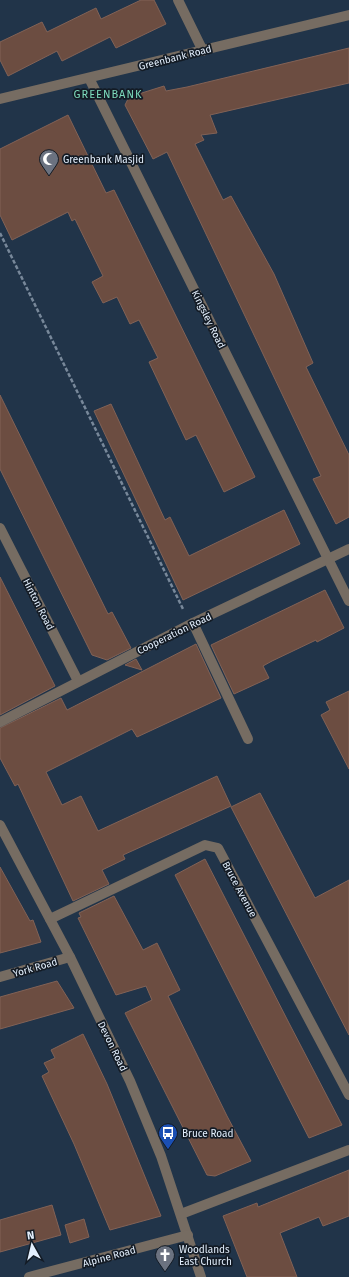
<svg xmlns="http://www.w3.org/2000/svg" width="349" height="1277" viewBox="0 0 349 1277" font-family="'Fira Sans',sans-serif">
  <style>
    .building { fill: #6c4d41; stroke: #826256 }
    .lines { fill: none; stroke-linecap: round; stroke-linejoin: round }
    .path { stroke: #78889a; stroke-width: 2.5; stroke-dasharray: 4 2; stroke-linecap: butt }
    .minor { stroke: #766c62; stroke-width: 10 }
    .labels { text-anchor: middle; stroke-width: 3.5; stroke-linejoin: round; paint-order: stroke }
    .street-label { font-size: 10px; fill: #e3effd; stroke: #131b25 }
    .poi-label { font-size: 10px; fill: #e3effd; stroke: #131b25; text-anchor: start }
    .neighbourhood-label { font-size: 11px; letter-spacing: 1px; fill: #7cd9bb; stroke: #131b25 }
  </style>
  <rect width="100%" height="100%" fill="#213449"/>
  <g class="building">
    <path d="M141,0h13l12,24 -50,24 -6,-11 -48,24 -5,-10 -49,25 -8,-16v-18l42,-20 5,10 49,-24 5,11z"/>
    <path d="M349,48v35l-139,32 7,18 -16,2 3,5 -9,4 28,56 8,-4 43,78 39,89 -7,4 43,88v62l-13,7 -23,-45 8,-3 -154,-324 -14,7 -28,-54 4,-8 35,-11 2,5 21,-4z"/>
    <path d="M68,115l38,78 8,-3 141,287 -31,15 -28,-57 -10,5 -37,-78 9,-4 -19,-38 -9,4 -13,-27 -14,6 -11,-21 11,-6 -28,-57 -3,2 -4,-9 -56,28 -12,-25v-66z"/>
    <path d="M0,395l108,219 4,-2 19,36 -24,12 -15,-5 -92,-186z"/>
    <path d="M111,404l54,116 5,-3 19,39 95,-46 16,34 -117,56 -89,-189z"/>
    <path d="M0,577l55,109 -55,29z"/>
    <path d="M325,590l19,38 -27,14 -1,-2 -44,21 -9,5 6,12 -35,16 -23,-49z"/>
    <path d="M196,644l25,54 -84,39 -5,-8 -86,43 16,33 19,-9 17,35 119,-55 14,30 -108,49 2,4 -23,11 7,14 -36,17 -55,-117 -3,2 -15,-28v-30l61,-30 6,12z"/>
    <path d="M136,659l6,11 -17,-5z"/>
    <path d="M349,691v78l-28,-54 9,-5 -4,-8z"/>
    <path d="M260,793l55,105 34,-18v155l-118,-228z"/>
    <path d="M205,859l85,166 52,100 -33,13 -24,-47 -110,-216z"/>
    <path d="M0,867l30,54 3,-1 8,22 -41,11z"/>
    <path d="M114,896l29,54 14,-7 23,47 -12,6 59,120 24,45 -36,15 -8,-1 -82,-162 27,-13 -6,-14 -30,9 -38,-77 3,-1 -2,-4z"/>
    <path d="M57,981l17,27 -74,21v-32z"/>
    <path d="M83,1034l24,50 54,132 -51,14 -36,-86 -32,-68 7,-4 -5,-9 11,-5 -4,-8z"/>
    <path d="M349,1170v46l-26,10 -4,-9 -39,16 17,44h-50l-24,-61 34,-13 1,4z"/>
    <path d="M52,1205l9,30 -61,17v-32z"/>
    <path d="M84,1219l5,18 -19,6 -5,-18z"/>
  </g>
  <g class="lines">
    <path class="path" d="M0,233l183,376"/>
    <g class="minor">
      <path d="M178,0l25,51"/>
      <path d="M89,78l260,523"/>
      <path d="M0,99l349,-84"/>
      <path d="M0,528l78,153"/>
      <path d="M193,623l55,116"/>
      <path d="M0,722l193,-99 156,-74"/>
      <path d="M0,825l70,132 60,124 31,75 40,121"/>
      <path d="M50,919l155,-74 13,3 131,247"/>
      <path d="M0,977l70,-20"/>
      <path d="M181,1214l168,-64"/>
      <path d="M29,1277l159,-42"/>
    </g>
  </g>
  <defs>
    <symbol id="mosque-pin" viewBox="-11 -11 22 30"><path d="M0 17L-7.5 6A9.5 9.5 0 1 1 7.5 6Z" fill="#6b7280" stroke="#131b25"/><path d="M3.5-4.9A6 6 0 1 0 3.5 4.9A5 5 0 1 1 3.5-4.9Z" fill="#fff"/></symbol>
    <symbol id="bus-pin" viewBox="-11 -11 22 30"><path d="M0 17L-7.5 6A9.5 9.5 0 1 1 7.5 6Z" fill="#1a4fb4" stroke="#131b25"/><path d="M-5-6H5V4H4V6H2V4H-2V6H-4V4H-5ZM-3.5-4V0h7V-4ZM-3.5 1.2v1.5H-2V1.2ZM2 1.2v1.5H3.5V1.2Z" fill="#fff"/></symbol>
    <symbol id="church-pin" viewBox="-11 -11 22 30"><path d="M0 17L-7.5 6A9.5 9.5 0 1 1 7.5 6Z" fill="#6b7280" stroke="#131b25"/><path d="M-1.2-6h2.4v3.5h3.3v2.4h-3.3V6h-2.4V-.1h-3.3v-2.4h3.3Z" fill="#fff"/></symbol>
  </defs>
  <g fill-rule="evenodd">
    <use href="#mosque-pin" x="38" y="148" width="22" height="30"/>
    <use href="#bus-pin" x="157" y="1122" width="22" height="30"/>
    <use href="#church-pin" x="154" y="1244" width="22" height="30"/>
  </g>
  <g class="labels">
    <g class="street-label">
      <text transform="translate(175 57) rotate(-14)" y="4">Greenbank Road</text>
      <text transform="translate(209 319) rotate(64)" y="4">Kingsley Road</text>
      <text transform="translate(39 604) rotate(63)" y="4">Hinton Road</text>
      <text transform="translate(174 633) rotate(-26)" y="4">Cooperation Road</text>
      <text transform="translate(240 889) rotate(62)" y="4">Bruce Avenue</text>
      <text transform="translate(35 967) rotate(-16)" y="4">York Road</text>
      <text transform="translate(113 1046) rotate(64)" y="4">Devon Road</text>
      <text transform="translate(109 1256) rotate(-15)" y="4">Alpine Road</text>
    </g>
    <g class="poi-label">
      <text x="63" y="163">Greenbank Masjid</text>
      <text x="182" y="1137">Bruce Road</text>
      <text x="179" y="1253">Woodlands<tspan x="179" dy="12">East Church</tspan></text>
    </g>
    <g class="neighbourhood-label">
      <text x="108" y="98">GREENBANK</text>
    </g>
  </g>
  <g transform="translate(32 1245) rotate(352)" stroke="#131b25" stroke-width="3" paint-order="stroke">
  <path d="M0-3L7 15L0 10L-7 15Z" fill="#e3effd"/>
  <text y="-6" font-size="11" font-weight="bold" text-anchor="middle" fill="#e3effd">N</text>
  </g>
</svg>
